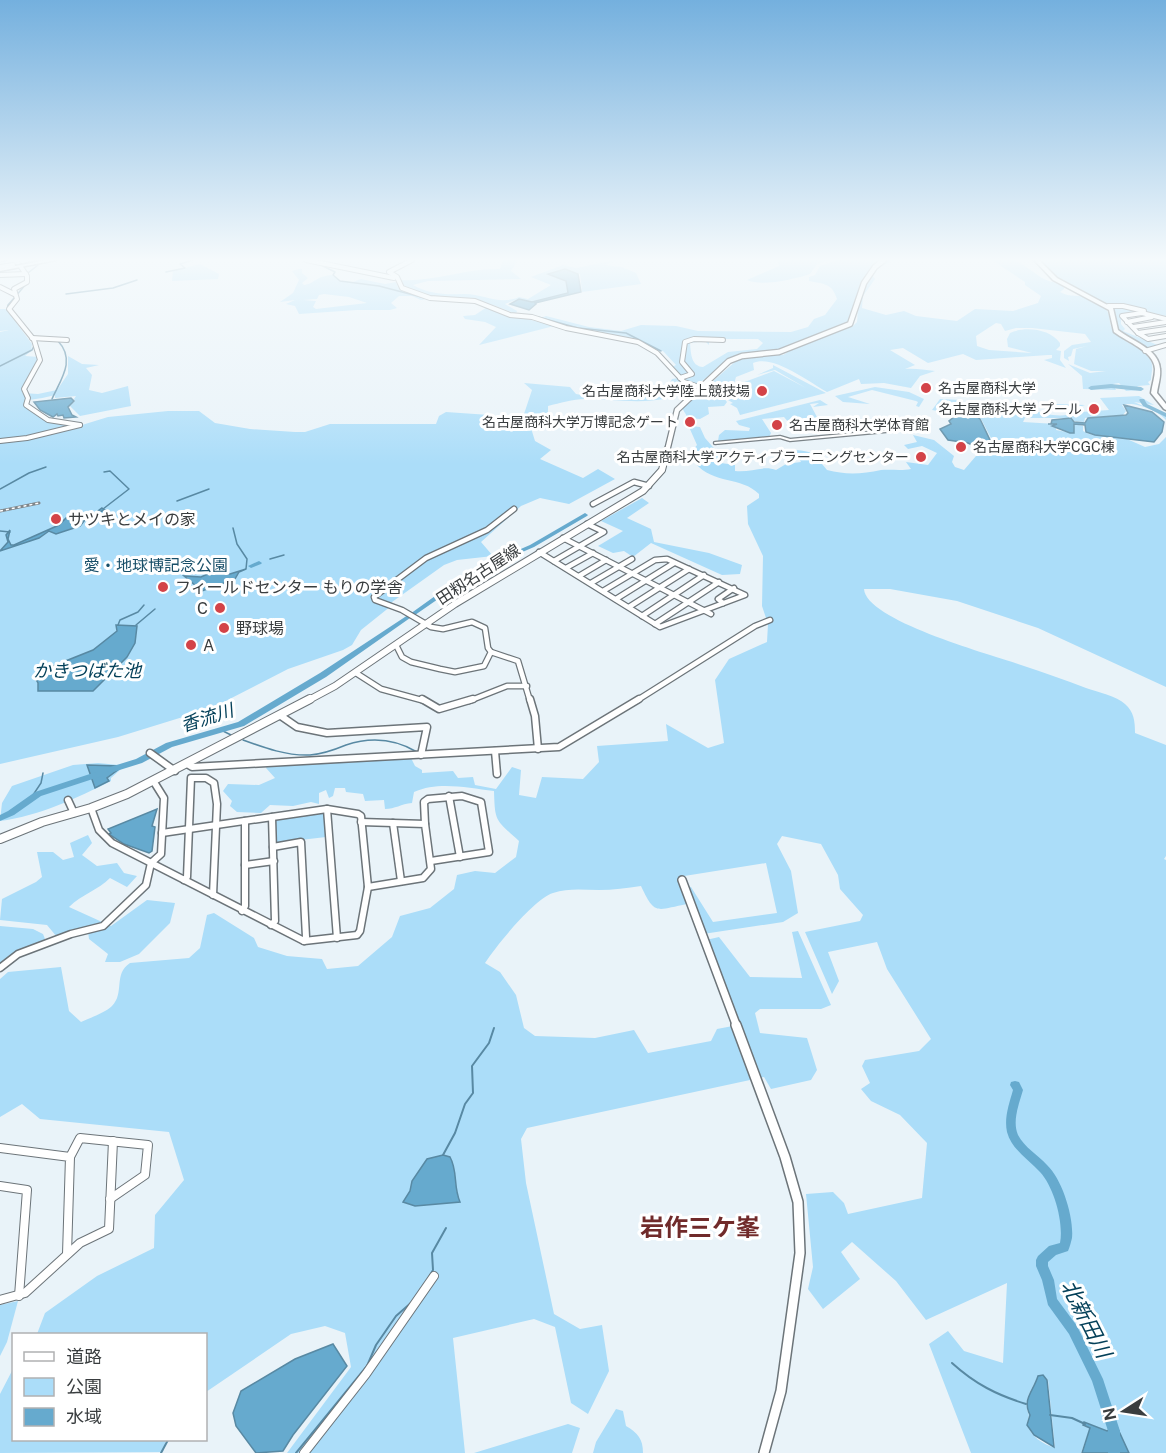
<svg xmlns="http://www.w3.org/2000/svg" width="1166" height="1453" viewBox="0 0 1166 1453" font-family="'Public Sans','Noto Sans JP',sans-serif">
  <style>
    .green { fill: #abddf9; fill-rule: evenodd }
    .water { fill: #66aace; stroke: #5889a3; stroke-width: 1.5 }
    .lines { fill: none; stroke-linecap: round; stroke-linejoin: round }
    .stream-far1 { stroke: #5889a3; stroke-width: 1.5 }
    .stream { stroke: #5889a3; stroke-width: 2 }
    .river { fill: #66aace; fill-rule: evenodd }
    .pedestrian-casing { stroke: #6c7479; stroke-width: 4.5 }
    .minor-far3-casing { stroke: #6c7479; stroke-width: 6 }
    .minor-far2-casing { stroke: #6c7479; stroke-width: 7 }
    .minor-far1-casing { stroke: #6c7479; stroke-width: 9 }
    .minor-casing { stroke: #6c7479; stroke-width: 10 }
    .tertiary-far1-casing { stroke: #6c7479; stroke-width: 10 }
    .tertiary-casing { stroke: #6c7479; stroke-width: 12 }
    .secondary-far2-casing { stroke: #6c7479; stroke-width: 7 }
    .secondary-far1-casing { stroke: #6c7479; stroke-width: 8 }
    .secondary-casing { stroke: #6c7479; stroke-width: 10 }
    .primary-casing { stroke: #6c7479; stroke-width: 3 }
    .trunk-casing { stroke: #6c7479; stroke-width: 3 }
    .pedestrian { stroke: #fff; stroke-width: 2 }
    .minor-far3 { stroke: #fff; stroke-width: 4 }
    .minor-far2 { stroke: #fff; stroke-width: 4.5 }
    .minor-far1 { stroke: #fff; stroke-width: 6 }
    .minor { stroke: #fff; stroke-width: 8 }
    .tertiary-far1 { stroke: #fff; stroke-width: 7 }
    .tertiary { stroke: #fff; stroke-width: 9 }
    .secondary-far2 { stroke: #fff; stroke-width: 4.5 }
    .secondary-far1 { stroke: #fff; stroke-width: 6 }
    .secondary { stroke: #fff; stroke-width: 8 }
    .primary { fill: #fff; fill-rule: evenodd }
    .trunk { fill: #fff; fill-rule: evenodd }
    .rail-casing { stroke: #7f8589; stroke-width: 3 }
    .rail { stroke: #fff; stroke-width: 1.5; stroke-dasharray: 3; stroke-linecap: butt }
    .poi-dot { fill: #d34348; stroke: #fff; stroke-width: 2 }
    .labels { text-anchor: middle; stroke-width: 6; stroke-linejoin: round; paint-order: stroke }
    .far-poi-label { font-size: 14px; fill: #393d3f; stroke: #fff; text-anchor: end }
    .poi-label { font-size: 16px; fill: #393d3f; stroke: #fff; text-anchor: start }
    .park-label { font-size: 16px; fill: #174e68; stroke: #fff }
    .street-label { font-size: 16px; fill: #393d3f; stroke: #fff }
    .water-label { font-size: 18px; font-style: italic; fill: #044059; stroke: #fff }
    .near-water-label { font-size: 21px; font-style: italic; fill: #044059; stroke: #fff }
    .near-quarter-label { font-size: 24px; font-weight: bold; fill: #702a2a; stroke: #fff }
  </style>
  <rect width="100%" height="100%" fill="#e9f3f9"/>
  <g class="green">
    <path d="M503,260h15l-7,11 10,8 -93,2 -15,4c16,9 32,10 50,9 19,-1 36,12 56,3l9,2 23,-14 -20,-8 32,-12 13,3 40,-8 -11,5 17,2 14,6 5,11 -59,8 -2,-18 -15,-5 -16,5 17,8 2,11 -36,9 -14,-3 -13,5 12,7 -1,3 -23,-9 -62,-8 -30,-11 -1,-6c34,2 66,-12 100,-11z"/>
    <path d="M778,260h52l-13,4 -7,10c-15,5 -49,13 -63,6l32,-14z"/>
    <path d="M838,260h43c-12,10 -21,27 -27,42 -3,10 0,15 -8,23l-67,25 -43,5 -38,29 -10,-1 -4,-3 10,-6 -11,-14 1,-18 -3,20 10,11 -11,3 -8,-9 4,-2 -13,-14h-6c-23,-16 -54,-17 -81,-22 -12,-3 -24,-7 -36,-11l6,-2 43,11 32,4 20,-6 35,1 22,5 93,1 17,-5 6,-8 11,-4 12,-16c-5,-16 -13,-15 -28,-18v-4l6,-2 5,-9zM706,339h52l5,4 -6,6 -29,3 -25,15c-12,-1 -12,-13 -13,-24l15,-2 4,4v-4z"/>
    <path d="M888,260h6l-16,8 -5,8 2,3 -12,17 -1,12 24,7 18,-4 12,5 41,5 18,-12 38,2 25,-8 3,-7 -16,-11v-3l-33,-22c7,0 18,-2 24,1 13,5 27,23 42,21l6,4v3l-4,3c10,6 20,2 31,6 26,11 14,25 24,35 10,10 26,14 34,25 6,8 2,13 2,22l-3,2 2,3 -12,1 -2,2 2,2 -12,1 -7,-8 -6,1 3,6 -33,-1 -1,-13 -14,-12 22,9 16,-2h-15l-17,-7 2,-15 11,-3 -14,3 -2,7 -3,1 1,4 -5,-3v-7l8,-6 19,-3 -6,-8 -53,-6h-16l-11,3 -4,-7 -5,-1 -20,13 1,10 12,4 43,3 -24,-6 -1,-8 3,-6c15,-7 40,-4 50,10v3l-4,4 5,1 -1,9 6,8 -22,-8 8,-2v-3h-4l-72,5 -13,-6 -35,9 -25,-15 -13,2 25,15 -10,4c10,-1 19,1 30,2l-15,5 -9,12 -27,-5 -23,1 -2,-5 -32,13c-18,-10 -54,-38 -74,-29l1,7 -18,7 -2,7h5l35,-13 32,17 -31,-18 -18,5 16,-7v-3l53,28 -86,22 -3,-7 -7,-4 3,-1 -10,-6 4,5 -3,4 -16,1 1,7 -9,5 -12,-1 -6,-10 54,-47 13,-5 34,-1 17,-10 53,-19 4,-4c1,-6 0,-13 1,-19 2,-12 18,-39 30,-43z"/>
    <path d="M1038,260h128v56l-60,-13 -49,-24z"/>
    <path d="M200,264l19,10 -1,5 -46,2 1,-10z"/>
    <path d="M299,269h3v4l6,5 -6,5 2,2c10,-1 12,-9 28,-10l10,7h11l8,-3 24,5 11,-2 2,5 29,12 -6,1 -9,-4h-13l-8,7 6,5 -7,2h-33l-58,4 -4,-8 -9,-2 9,-4 -15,2 13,-9 6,-13 -7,-9zM324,294l25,3 18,6 -51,6 -3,-2 3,-6 -13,-1 14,-1 2,-4z"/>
    <path d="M487,307c21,10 45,12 67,19l-75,19 17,-18 -11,-5 -20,-3 -2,-3 12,-1z"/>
    <path d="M1121,307l20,5 -20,4v8l4,5 -2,2 37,15 -17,3 -26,-20 -4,-21z"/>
    <path d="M0,309h6l26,35 -1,7 -6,5 14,1c-2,13 -13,25 -17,36l16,1 19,-4 11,-16v-18l14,8 17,1 -13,3 6,7 -3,15 13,3 26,-7 3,20 -51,10 -10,-10 5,-5 -1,-2 2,-3 -21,2v-3c-8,2 -17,4 -26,5l-3,7 21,14 30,4 -77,16v-109l9,-2 -9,1z"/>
    <path d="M679,378l12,11c-31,19 -72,10 -106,10 -12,0 -25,4 -37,7v17l-17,-1 -1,3 5,16 16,9 -11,9 43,19 15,-9 17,10 -46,25 -29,-6 -19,8 -40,36 12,14 -36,4 -13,5 -52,37 -2,3 1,1 -30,24 -9,15 -9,5 -55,19 -76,39 -94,29 -118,27v-322l56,-9 52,-16 60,-6h31l16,12 35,6 45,3h10l25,-8h106l3,-8 7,-4 58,4 20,-2 8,-24 -8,-7 46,4 6,7c15,3 14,-1 27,-4 20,-6 58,14 69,-11z"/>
    <path d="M875,387l34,5 15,7 -5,8 -3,-1 2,-4 -2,-1 -44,-11 -24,7 22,7 -27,-2 -8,-6z"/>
    <path d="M1139,396l15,9 -20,-3 32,14v4c-8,-9 -31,-19 -44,-15l4,6 -3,4 -38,3 -1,4 -10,-1 -2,-3h-47l-2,4 33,2v6l16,3 3,-9 8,2v5l6,3 38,5 18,8 14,-3 7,-7v250l-128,-59 -81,-27 -67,-12h-26c2,32 129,66 157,76 22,7 44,15 65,23 11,4 31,8 39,16 9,8 10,17 10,29l31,12v111l-2,3 2,1v593h-37l-17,-37h-3l4,11 -6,4 -23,-9 -1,4 7,2 -9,25h-110l-42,-109 19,-13 16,20 39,12 4,-80 -81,37 -30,-39 -44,-39 -11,10 19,27 -37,30 -15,-20 5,-22 -7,-73 27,-2 11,11 4,11 74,-16 5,-55 -27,-28 -29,-14 -10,-12 9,-6 -8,-17 3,-6 54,-9 12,-12 -44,-70 -10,-27 -49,10 11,29 -7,13 -27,-62 55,-11 3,-6 -23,-26 -2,-14 -17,-31 -39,-8 -5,8 14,27 7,42 -15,9 -80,12 -17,-48 5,1 22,35 64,-9 -11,-50 -88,14 9,27c-31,6 -32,12 -46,-18 -14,2 -28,4 -42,4 -16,0 -31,-2 -46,3 -19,6 -57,53 -68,70l15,9 16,23 8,33 11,8 60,2 39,-8 14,23 63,-12 6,-12 21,-4 -32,-85 13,-3 31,40 52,1 -10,-46 6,-1 33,74 -10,4h-61l-5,4 5,20 47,5 10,32 -6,10 -40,9 -7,-12 -237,51 -6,11 5,44 28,131 26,15 22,-4 7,46 -21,43 -17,-11 -16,-76 -21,-8 -81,19 12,115h-178l64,-86 -6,-34 -20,-7 -34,8 -85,58v-58h-169l8,-21 52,-37 57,-28 1,-33 29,-35 -15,-48 -129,-13 -18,-15 -22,13v-138l8,-7 53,-5 8,44 12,11c8,-4 24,-9 31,-16 13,-13 1,-32 18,-43l59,-5 11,-10 7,-33 7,-2 40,25 4,9 29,9 35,3 5,10 31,-3 34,-29 8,-21 30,-8 24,-19 3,-14 18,-4 20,2 21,-16 3,-16c-24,-22 -24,-19 -25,-50 -27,-3 -55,-10 -80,1l-2,11c-11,1 -17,6 -27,6l-1,-9 -19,1 -2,-7 -17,-2 -1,-4h-10l-2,8 -4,2 -3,-8 -7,3v11l-8,-2 -18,4 -23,-1 -9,8 -24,-1 -7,-6 2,-5 -9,-10 5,-7 31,1 16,-7 -9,-10 2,-4 142,-8 5,10 7,4v3l31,-2 5,7 15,-1 2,8 21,4 16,-22 9,3 -2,25 17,3 6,-21 41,2 16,-17 -2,-16 71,-5 -2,-17 42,24 16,-5 -9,-63 14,-21 38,-17 1,-18 -6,-18 1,-50 -15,-32 -1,-18 12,-8v-4c-18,-18 -45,-9 -64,-31l1,-7 -4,-5 5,-6 -8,-18 2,-1 9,1 5,11 14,16 2,9 14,2v6c15,2 28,-6 41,-1l10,-6 15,-2 -7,-12c21,1 21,5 33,20 19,5 35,4 54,0 9,-1 20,1 30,-1l-5,-7 22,3 9,-12 -15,-7 -14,3 -4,-4 13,-3 -4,-7 21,5 20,16 -2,6 3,5 9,3 12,-14 6,-3 2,-6 8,-7 -13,-25 -30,-11 -9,2 -2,5 -6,-1 8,-11 20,1 28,13 35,-4 1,-4h9l-1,5c13,4 31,9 43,2l-1,-4 -17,-1 -3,-3 31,1 -6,2 2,5 28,-2 -9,-12zM1043,1375l5,5 7,68c-12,-4 -24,-11 -28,-24l2,-9c-7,-15 3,-25 9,-39z"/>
    <path d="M820,400l8,5 -15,2 6,-4 -9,1 7,13 -6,1 1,4 8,-1 3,5 -8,4 -19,1 -12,-14 -22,2 9,14 -2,4 -51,4 1,-6 6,-5 24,1 1,-3 -11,-3 -3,-4z"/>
    <path d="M642,498l7,5 -22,15 24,11 3,13 55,11 33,12 -2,9 -18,1 -71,-32 -18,14 -9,-6 -11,2 -15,-7 25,-15 -22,-10z"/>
    <path d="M98,763l21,2 2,4 -10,9v3c-34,17 -72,35 -111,40l2,-18 10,-17 61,-21z"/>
    <path d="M322,812l3,2 1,23 -51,6v-22l2,-2z"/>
    <path d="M88,835l4,8 -10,12 15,11 20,-3 7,10 13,3 -10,11 -17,-9c-12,12 -29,17 -41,29l42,19 36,-26 28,3 -5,20 -31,31 -19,8h-15l3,-8 -19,-15 -1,-8 -15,-2 -16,8 -10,-12 -47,-5 2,-21 34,-17 6,-5 -5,-25h16l10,8 11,-3 -4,-14z"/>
    <path d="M0,926l33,3 10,5 2,5c-9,11 -31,11 -45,24z"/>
    <path d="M18,1301l-11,41 -7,14v-51z"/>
    <path d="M13,1369l1,71h152l-3,12 -163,1v-59z"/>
    <path d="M616,1409l7,2 3,15c12,7 17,13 17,27h-50l3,-11z"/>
    <path d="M568,1424l12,4 -8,25h-98z"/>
  </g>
  <g class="water">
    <path d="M565,269l13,5 3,18 -46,11 1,1 -7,6 -19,-6 9,-5 13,3 36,-9 -2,-12 -18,-7z"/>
    <path d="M71,398l3,3 -6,6 4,8 4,2 -12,1 -1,-3 -5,1 -1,-2 -4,3 -13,-7 -6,-8z"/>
    <path d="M1124,405l28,7 12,10 -2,10 -8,10 -59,-7 -9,-3 -1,-7 -11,-1v9h-4l-18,-7 5,-2h-9h3l1,-4 19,-2 3,4 11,1 3,-5 38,-3 2,-2z"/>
    <path d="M968,411l12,8 10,21 -8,4 -2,5 -12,-6 -20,-3 -8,-11 11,-5 -2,-3 5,-4 2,-5z"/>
    <path d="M102,508l3,2 -17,6 -8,10 -24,8 -7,-3 -10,7 -39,13 8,-9 -2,-7 4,-5 -2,9 3,6h3l45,-20 7,-7 29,-5z"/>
    <path d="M246,569l-7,3 -4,7 -33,12 -18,-15 17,1 11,-5 18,2z"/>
    <path d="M116,625l21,1 -2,17 -8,14 -34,34h-55v-8l-4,-7 4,-4 55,-22 24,-19z"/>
    <path d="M87,765l31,1 1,3 -12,9 2,3 -14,7z"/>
    <path d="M157,809l-5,17 3,1 -3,24 -3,2 -25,-9 -15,-10 2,-1 -3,-4z"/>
    <path d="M443,1155l7,2c8,14 3,29 10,45l-45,4 -12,-4 7,-11 2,-10 15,-22z"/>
    <path d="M333,1344l14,22 -54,69 -10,16 -27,2 -20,-27 -3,-13 8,-22 54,-32z"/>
    <path d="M1043,1375l4,5 7,67 -20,-12 -7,-10 3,-10c-8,-16 3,-23 8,-39z"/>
    <path d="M1110,1416h2l17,37h-47l8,-25 -7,-3 1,-3 23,9 6,-4z"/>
  </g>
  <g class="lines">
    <g class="stream-far1">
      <path d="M321,265l14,7 -2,3 7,6 39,5 46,12"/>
      <path d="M166,272l19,-4 -5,-4 13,-4"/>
      <path d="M29,279l-1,-6 10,-8"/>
      <path d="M27,283l-19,22 -1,5 25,29"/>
      <path d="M66,294l47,-6 24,-8"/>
      <path d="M538,317l40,11 48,5 35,18"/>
      <path d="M0,366l32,-16 2,-4"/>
      <path d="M52,399c9,-20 24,-39 6,-58"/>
      <path d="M0,489l29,-16 17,-6"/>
      <path d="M177,501l32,-12"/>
      <path d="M103,509l26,-20 -19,-18 -6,1"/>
      <path d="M233,528l4,16 10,15 -1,10"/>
      <path d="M0,531l10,1"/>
      <path d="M270,559l14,-4"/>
      <path d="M118,625l2,-5 18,-8 6,-7"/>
      <path d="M136,625l19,-16"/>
      <path d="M223,731l8,4"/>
      <path d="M243,740c22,8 44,16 67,15 13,-1 24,-5 36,-10 24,-8 49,-6 71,7"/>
      <path d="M31,798l10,-15 2,-10"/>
    </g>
    <g class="stream">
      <path d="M443,1155l12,-22 10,-29 8,-11 -1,-27 17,-23 5,-15"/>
      <path d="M428,1279l5,-9 -1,-17 14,-25"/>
      <path d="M952,1363c23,21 45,32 74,41"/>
      <path d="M1050,1415l22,3 13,6"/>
      <path d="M161,1453l7,-13"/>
      <path d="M296,1453l71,-87 9,-21 20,-29 16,-14"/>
    </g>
    <g class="river">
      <path d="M50,260h10l-35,7 -2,-1z"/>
      <path d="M1111,384l30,3 3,2 -3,2 -30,-3 -20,2 -3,-2 3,-2z"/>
      <path d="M1140,399h4l3,5 19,9v4l-23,-11 -4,-6z"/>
      <path d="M585,513l3,2 -1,1 -53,31 -55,24 -25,17 -39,27h-4l-1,-1 39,-28 26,-17 55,-24z"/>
      <path d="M259,561l3,2 -1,1 -10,4 -3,-2z"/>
      <path d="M408,615l3,2 -1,1 -84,59 -82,49 -72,21 -30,16 -32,10 -4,-3 1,-2 29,-9 30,-16 72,-21 82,-49z"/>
      <path d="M99,771l3,1 1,2 -1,2 -61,20 -27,19 -14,6v-6l8,-4 27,-19z"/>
      <path d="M1015,1081l4,1 4,8c-4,14 -11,31 -5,45 6,12 20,20 29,30 15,14 27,52 25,73 -1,4 -2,8 -4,13l-12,4 -8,7v4l6,14 3,19 20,27 26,53 17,52v22h-12v-22l-16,-50 -23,-47 -21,-29 -6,-25 -6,-14v-6l2,-4 11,-10 11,-3c4,-20 -6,-56 -20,-71 -12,-13 -28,-22 -33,-40 -3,-14 2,-28 6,-42l-3,-5 1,-3z"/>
    </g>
    <defs>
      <path id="pedestrian" d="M715,443l65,-6 10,3 96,-9"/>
      <g id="minor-far3">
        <path d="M306,260l88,18"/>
        <path d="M412,260l-23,12 8,5 5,11 28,10 45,3 35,14 22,2 34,11 72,14 19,11 27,29 15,5"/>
        <path d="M22,261l5,-1"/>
        <path d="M0,267l13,-2"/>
        <path d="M21,267l6,9v6l-13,7 3,10 -8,10 25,31 6,20 -16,29 4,9 -2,7 22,15 32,5"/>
        <path d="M0,275l26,-1"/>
        <path d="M0,287l14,7"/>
        <path d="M1108,306h15l21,5"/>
        <path d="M1166,319l-24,-6 -20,3 16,17 10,6 18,-3"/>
        <path d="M1127,322l25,-5"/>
        <path d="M1133,327l33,-5"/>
        <path d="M1138,333l28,-4"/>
        <path d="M32,338l35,2"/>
        <path d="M1145,351l21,-6"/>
        <path d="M680,378l12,-4 -10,-12 3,-20 9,-3 29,1"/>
        <path d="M0,441l27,-3 53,-13"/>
      </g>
      <g id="minor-far2">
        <path d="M593,504l41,-22 15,4"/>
        <path d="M563,538l148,76"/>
        <path d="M539,552l121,75 85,-32 -78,-36 -12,1 -52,31"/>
        <path d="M554,561l50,-29 -17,-8"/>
        <path d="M566,568l27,-15"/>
        <path d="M579,576l27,-16"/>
        <path d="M591,583l41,-24"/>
        <path d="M616,599l58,-36"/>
        <path d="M723,603l-5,-4 16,-11"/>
        <path d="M629,607l60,-38"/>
        <path d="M642,616l62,-41"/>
        <path d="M655,624l64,-42"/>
        <path d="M396,645l6,12 9,5 29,7 15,3 29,-6 7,-14 -3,-4 -3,-20 -13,-6 -29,7 -12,-2 -29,-17 -27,-10 -1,-3 52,-39 61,-28 27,-21"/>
        <path d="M491,652l27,9 12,40"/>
        <path d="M356,673l25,16 44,12"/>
        <path d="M469,701l38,-15h20"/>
        <path d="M636,701l119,-75 15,-6"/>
      </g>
      <g id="minor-far1">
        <path d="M422,699l17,10 34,-10"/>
        <path d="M530,699l5,17 3,33"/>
        <path d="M281,716l16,11 30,6 100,-6 -6,28"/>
        <path d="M495,751l2,23"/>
        <path d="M150,753l25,18"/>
        <path d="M187,764l5,3 367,-20 80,-48"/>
        <path d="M449,796l11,61"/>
        <path d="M68,800l6,13"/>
        <path d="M91,808l8,22 13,13 192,98 53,-6 3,-4 8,-44 -7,-71 -3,-2 -31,-5 -165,24"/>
        <path d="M327,809l10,129"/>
        <path d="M361,822l64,2 6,45 -8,9 -55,9"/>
        <path d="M393,823l8,58"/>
        <path d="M425,824l-1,-22 4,-3 34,-3 19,6 8,50 -58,9"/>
        <path d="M273,847l28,-5 5,95 -2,4"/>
        <path d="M245,865l29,-4"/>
        <path d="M184,880l3,-3 4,-99h15l8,5 3,21 -4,91"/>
        <path d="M242,911l3,-5v-85"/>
        <path d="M271,925l4,-4 -3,-104"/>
        <path d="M0,968l18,-14 53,-20 32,-8 43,-41 5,-22 10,-9 3,-56 -10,-16"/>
      </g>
      <g id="minor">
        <path d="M0,1148l70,9 -3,97"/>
        <path d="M70,1157l10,-19 68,7 -3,30 -35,24"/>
        <path d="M0,1186l27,4 -8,106"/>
        <path d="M0,1300l25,-7 55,-50 29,-14 4,-88"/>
        <path d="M304,1453l62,-79 68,-98"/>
      </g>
      <path id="tertiary-far1" d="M682,880l55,147"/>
      <path id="tertiary" d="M736,1025l49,132 13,45 2,51 -19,138 -17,62"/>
      <path id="secondary-far2" d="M667,451l10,-41 52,-49 13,-5 37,-4 71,-28 14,-41 11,-16 9,-7"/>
      <path id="secondary-far1" d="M307,701l28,-15 120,-82 188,-113 19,-21 5,-20"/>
      <path id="secondary" d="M0,839l42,-17 49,-14 36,-14 183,-95"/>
      <path id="primary" d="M1034,260h5l18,18 56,30 5,22c14,11 41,19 42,39 1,8 -2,16 -3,24l9,11v6l-2,-1 -13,-16c1,-8 4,-16 4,-24 -1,-18 -28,-27 -41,-37l-5,-22 -56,-30z"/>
      <path id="trunk" d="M46,260h10l-56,11v-2z"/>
    </defs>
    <use href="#pedestrian" class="pedestrian-casing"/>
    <use href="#minor-far3" class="minor-far3-casing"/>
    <use href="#minor-far2" class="minor-far2-casing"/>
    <use href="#minor-far1" class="minor-far1-casing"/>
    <use href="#minor" class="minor-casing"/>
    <use href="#tertiary-far1" class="tertiary-far1-casing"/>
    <use href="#tertiary" class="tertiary-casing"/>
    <use href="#secondary-far2" class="secondary-far2-casing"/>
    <use href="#secondary-far1" class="secondary-far1-casing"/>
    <use href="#secondary" class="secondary-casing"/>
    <use href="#primary" class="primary-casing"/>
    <use href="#trunk" class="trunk-casing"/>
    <use href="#pedestrian" class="pedestrian"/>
    <use href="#minor-far3" class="minor-far3"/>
    <use href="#minor-far2" class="minor-far2"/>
    <use href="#minor-far1" class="minor-far1"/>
    <use href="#minor" class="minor"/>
    <use href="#tertiary-far1" class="tertiary-far1"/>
    <use href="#tertiary" class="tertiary"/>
    <use href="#secondary-far2" class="secondary-far2"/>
    <use href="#secondary-far1" class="secondary-far1"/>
    <use href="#secondary" class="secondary"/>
    <use href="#primary" class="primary"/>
    <use href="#trunk" class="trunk"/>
    <defs>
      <g id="rail">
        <path d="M0,261l5,-1"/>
        <path d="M0,511l39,-8"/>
      </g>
    </defs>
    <use href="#rail" class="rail-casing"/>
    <use href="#rail" class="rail"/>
  </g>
  <linearGradient id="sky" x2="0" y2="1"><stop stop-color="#74b0de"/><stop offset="0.56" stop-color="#f5fafc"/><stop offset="1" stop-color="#f5fafc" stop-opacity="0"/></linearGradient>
  <rect width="1166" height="464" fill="url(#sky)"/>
  <g class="poi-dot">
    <circle cx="926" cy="388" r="6"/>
    <circle cx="762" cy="391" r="6"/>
    <circle cx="1094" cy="409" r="6"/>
    <circle cx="690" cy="422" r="6"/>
    <circle cx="777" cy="425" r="6"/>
    <circle cx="961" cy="447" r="6"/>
    <circle cx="921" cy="457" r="6"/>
    <circle cx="56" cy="519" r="6"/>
    <circle cx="163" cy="587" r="6"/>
    <circle cx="220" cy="608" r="6"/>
    <circle cx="224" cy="628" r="6"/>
    <circle cx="191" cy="645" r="6"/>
  </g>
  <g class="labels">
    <g class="far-poi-label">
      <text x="938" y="393" text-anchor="start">名古屋商科大学</text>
      <text x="750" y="396">名古屋商科大学陸上競技場</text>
      <text x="1082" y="414">名古屋商科大学 プール</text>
      <text x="678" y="427">名古屋商科大学万博記念ゲート</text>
      <text x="789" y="430" text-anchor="start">名古屋商科大学体育館</text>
      <text x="973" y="452" text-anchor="start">名古屋商科大学CGC棟</text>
      <text x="909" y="462">名古屋商科大学アクティブラーニングセンター</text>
    </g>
    <g class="poi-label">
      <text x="68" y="525">サツキとメイの家</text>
      <text x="175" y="593">フィールドセンター もりの学舎</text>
      <text x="208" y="614" text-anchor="end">C</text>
      <text x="236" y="634">野球場</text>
      <text x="203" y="651">A</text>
    </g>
    <g class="park-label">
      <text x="156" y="571">愛・地球博記念公園</text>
    </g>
    <g class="street-label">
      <text transform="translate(478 574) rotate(-33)" y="6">田籾名古屋線</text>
    </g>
    <g class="water-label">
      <text x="87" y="677">かきつばた池</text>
      <text transform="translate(207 718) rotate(-18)" y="6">香流川</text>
    </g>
    <g class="near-water-label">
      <text transform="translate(1086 1319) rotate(63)" y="7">北新田川</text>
    </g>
    <g class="near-quarter-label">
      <text x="700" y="1236">岩作三ケ峯</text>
    </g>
  </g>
  <rect x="12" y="1333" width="195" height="108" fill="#ffffff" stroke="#b0b1b2" stroke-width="1.5"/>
  <rect x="24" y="1352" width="30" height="9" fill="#ffffff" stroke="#b0b1b2" stroke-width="1.5"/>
  <text x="66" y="1363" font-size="18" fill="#393d3f">道路</text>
  <rect x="24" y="1378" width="30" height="18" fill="#abddf9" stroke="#b0b1b2" stroke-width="1.5"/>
  <text x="66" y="1393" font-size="18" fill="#393d3f">公園</text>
  <rect x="24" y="1408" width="30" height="18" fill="#66aace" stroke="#b0b1b2" stroke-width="1.5"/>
  <text x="66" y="1423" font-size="18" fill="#393d3f">水域</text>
  <g transform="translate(1124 1411) rotate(258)" stroke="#ffffff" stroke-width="4.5" paint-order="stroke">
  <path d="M0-4.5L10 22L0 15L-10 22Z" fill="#393d3f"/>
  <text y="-9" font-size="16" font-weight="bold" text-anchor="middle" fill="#393d3f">N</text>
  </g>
</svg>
